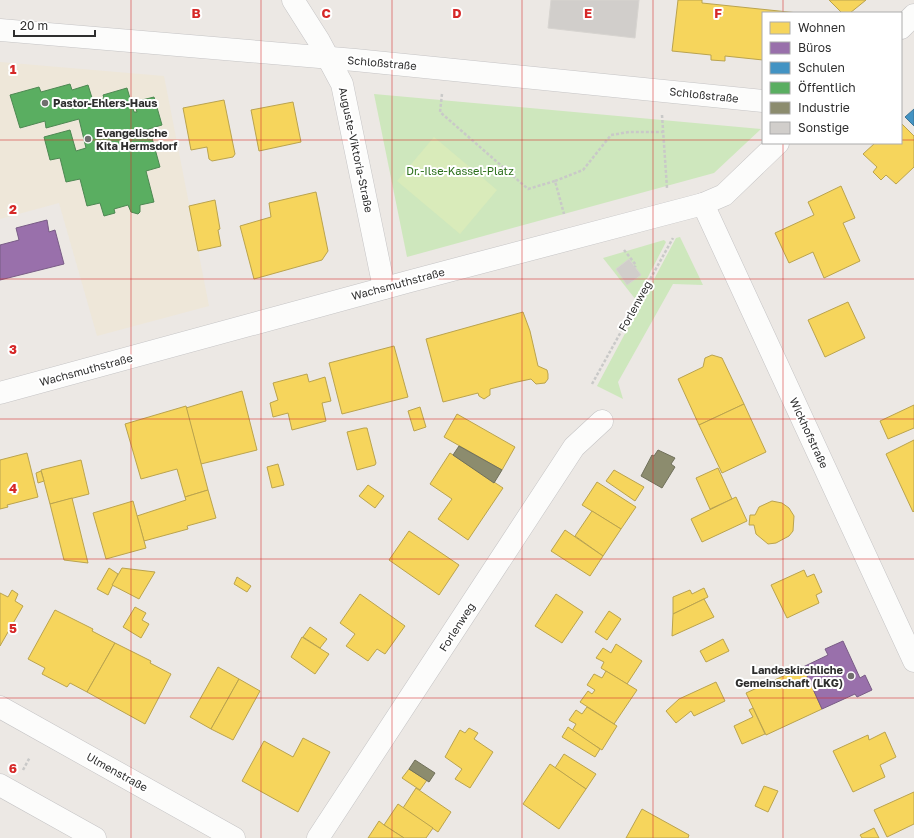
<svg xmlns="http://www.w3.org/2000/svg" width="914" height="838" viewBox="0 0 914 838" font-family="'Golos Text',sans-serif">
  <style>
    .education { fill: #eee7d9 }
    .green { fill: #cee7bd }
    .pitch { fill: #d9ebba }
    .homes { fill: #f6d55c; stroke: #baa34e }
    .offices { fill: #9970ab; stroke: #795c86 }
    .schools { fill: #4393c3; stroke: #3d7596 }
    .public { fill: #5aae61; stroke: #4d8852 }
    .industry { fill: #8c8c6e; stroke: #70705b }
    .building { fill: #d1cecb; stroke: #d7d4d0 }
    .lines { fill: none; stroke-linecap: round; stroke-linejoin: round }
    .minor-casing { stroke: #c5c4c5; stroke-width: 23 }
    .path { stroke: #c9c9c8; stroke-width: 2.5; stroke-dasharray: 3 2; stroke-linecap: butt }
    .minor { stroke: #fcfcfb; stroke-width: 22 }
    .grid { fill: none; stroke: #d62828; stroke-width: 1; stroke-opacity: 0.55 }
    .poi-dot { fill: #706f6e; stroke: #fff; stroke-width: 1.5 }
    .labels { text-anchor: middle; stroke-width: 4; stroke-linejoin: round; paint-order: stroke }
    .street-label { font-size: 11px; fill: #2e2e2e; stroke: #fff }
    .poi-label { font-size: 11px; font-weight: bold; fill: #2e2e2e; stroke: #fff; text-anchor: start }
    .park-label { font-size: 11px; fill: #2b6f1a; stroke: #fff }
    .grid-label { font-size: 13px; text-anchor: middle; font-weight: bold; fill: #d62828; stroke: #fff; stroke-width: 4; stroke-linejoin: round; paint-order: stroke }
  </style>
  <rect width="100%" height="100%" fill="#ece8e4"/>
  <path class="education" d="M0,62l164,14 45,230 -112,30 -38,-133 -59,16z"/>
  <g class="green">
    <path d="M374,94l387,35 -47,44 -307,84z"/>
    <path d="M680,237l23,48 -30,-1 -55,98 5,17 -26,-13 79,-148z"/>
    <path d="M664,240l2,2 -30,58 -33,-42z"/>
  </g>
  <path class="pitch" d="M434,137l63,53 -37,44 -63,-53z"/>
  <g class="homes">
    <path d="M678,0h24v3l96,10h-35v47l-38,-4v5l-14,-1v-5l-39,-4z"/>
    <path d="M829,0h37l-16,13h-8z"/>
    <path d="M224,100l11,54 -2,3 -21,4 -3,-2 -2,-12 -16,3 -8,-42z"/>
    <path d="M293,102l8,40 -42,9 -8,-41z"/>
    <path d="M901,123l13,13v31l-18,17 -10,-9 -5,5 -8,-8 4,-5 -14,-13 12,-11h26z"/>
    <path d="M841,186l14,32 -12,5 17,38 -36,17 -11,-26 -24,11 -14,-30 39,-18 -6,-13z"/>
    <path d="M316,192l12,59 -6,9 -68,19 -14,-53 31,-9 -2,-14z"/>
    <path d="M215,200l5,29 -2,1 3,16 -23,5 -9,-45z"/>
    <path d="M848,302l17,36 -40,19 -17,-37z"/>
    <path d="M523,312l7,19 8,35 9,4 1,4v5l-3,4 -9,1 -5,-5 -14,3 -27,7v6l-6,4 -5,-3 -1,-3 -35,9 -17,-63z"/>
    <path d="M394,346l14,51 -66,17 -13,-51z"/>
    <path d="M712,355l10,3 22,46 -45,21 -21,-46 25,-12 2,-9z"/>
    <path d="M307,374l2,8 16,-5 6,24 -9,2 4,18 -34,9 -4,-17 -15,4 -3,-14 8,-3 -5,-17z"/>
    <path d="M242,391l15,59 -56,14 -15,-56z"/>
    <path d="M744,404l22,48 -44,21 -23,-48z"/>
    <path d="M914,405v23l-26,11 -8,-18z"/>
    <path d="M186,406l22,84 -23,7 -8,-28 -36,10 -16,-55z"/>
    <path d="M420,407l6,20 -12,4 -6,-20z"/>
    <path d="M457,414l58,33 -13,23 -58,-33z"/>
    <path d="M364,428h3l9,35 -1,2 -18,5 -10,-38z"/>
    <path d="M914,440v71l-1,1 -27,-58z"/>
    <path d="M27,453l11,44 -31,8 1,2 -8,2v-49z"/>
    <path d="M450,453l53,35 -35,52 -30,-21 14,-20 -22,-15z"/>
    <path d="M81,460l8,34 -39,10 -9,-34z"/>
    <path d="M278,464l6,21 -12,3 -5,-21z"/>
    <path d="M718,468l14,31 -22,10 -14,-31z"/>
    <path d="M614,470l30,17 -9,14 -29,-20z"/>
    <path d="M41,471l3,10 -6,2 -2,-10z"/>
    <path d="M597,482l39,25 -15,22 -39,-24z"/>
    <path d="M368,485l16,11 -9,12 -16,-12z"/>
    <path d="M208,490l8,28 -29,8 1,3 -44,12 -7,-25 49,-16 -1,-3z"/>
    <path d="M736,497l11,24 -45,21 -11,-23z"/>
    <path d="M72,498l16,65 -24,-3 -14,-56z"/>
    <path d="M133,501l13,47 -40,11 -13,-46z"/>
    <path d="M772,501l10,2 7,5 5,8 -1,15 -4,5 -13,7 -8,1 -12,-10 -2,-9h-5l1,-10h5l4,-8z"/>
    <path d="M592,511l29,18 -18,27 -28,-20z"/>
    <path d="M565,530l38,26 -13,20 -39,-25z"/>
    <path d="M409,531l50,34 -20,30 -50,-35z"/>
    <path d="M109,568l9,6 -10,21 -11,-6z"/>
    <path d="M122,568l33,4 -16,27 -27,-14z"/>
    <path d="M804,570l3,7 7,-3 8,18 -6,3 3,8 -32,15 -16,-33z"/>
    <path d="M237,577l14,9 -4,6 -13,-8z"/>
    <path d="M704,588l4,9 -35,17v-17l17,-7 2,4z"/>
    <path d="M12,590l6,4 -3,7 8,5 -23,40v-53l8,4z"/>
    <path d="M360,594l45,32 -20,28 -8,-5 -9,12 -22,-15 9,-12 -15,-11z"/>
    <path d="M556,594l27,18 -21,31 -27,-17z"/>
    <path d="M704,599l10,18 -42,19 1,-22z"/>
    <path d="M135,607l11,6 -4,7 7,4 -8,14 -18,-11z"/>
    <path d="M55,610l38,19 -1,2 23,12 -28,49 -17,-9 -3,4 -25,-13 3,-6 -17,-9z"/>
    <path d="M609,611l12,8 -14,21 -12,-8z"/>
    <path d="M310,627l17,12 -7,9 -17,-11z"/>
    <path d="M302,637l27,17 -14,20 -24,-17z"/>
    <path d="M723,639l6,12 -23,11 -6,-11z"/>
    <path d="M115,643l36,18 -1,2 21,11 -26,50 -58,-32z"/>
    <path d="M616,644l26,17 -15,23 -26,-16 3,-6 -8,-4 7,-10 8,5z"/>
    <path d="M218,667l21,12 -28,50 -21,-12z"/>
    <path d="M803,667l19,42 -56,26 -20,-42z"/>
    <path d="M606,671l31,19 -23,34 -34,-22 8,-11 4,3 3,-4 -8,-5 7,-11 8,4z"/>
    <path d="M239,679l21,12 -27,49 -22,-11z"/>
    <path d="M716,682l9,19 -31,15 -3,-5 -15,12 -10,-12 13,-12z"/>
    <path d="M587,707l30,19 -15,24 -30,-19 4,-7 -7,-4 7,-10 6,4z"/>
    <path d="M753,708l12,26 -23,10 -8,-18 19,-9 -4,-7z"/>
    <path d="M568,727l32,22 -5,8 -33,-20z"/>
    <path d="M469,728l9,5 -4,6 19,13 -23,36 -15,-9 7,-10 -17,-12 15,-27 5,3z"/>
    <path d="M885,732l11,25 -16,8 5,12 -32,15 -20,-41 35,-16 1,5z"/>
    <path d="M303,738l27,14 -32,60 -56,-31 22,-40 29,16z"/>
    <path d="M564,754l32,20 -10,15 -31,-21z"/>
    <path d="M550,764l36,25 -27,40 -36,-25z"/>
    <path d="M409,769l18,11 -7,10 -18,-12z"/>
    <path d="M764,786l14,5 -10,21 -13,-6z"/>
    <path d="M416,788l35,24 -13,20 -35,-24z"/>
    <path d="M914,792v32l-27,13 -13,-27z"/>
    <path d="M398,804l35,24 -7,10h-22l-20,-13z"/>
    <path d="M642,809l47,26 -1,3h-62z"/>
    <path d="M379,821l5,4 20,13h-36z"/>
    <path d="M874,828l5,10h-17l-2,-3z"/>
  </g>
  <g class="offices">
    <path d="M47,220l2,12 6,-2 9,34 -64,16v-35l19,-5 -3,-12z"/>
    <path d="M843,641l17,37 5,-3 7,15 -15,7 -2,-3 -33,15 -19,-42 25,-12 -3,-6z"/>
  </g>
  <path class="schools" d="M914,109v17l-9,-9z"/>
  <path class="public" d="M70,84l2,6 16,-5 5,16 11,-3 -1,-3 24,-7 7,24h3l-3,-10 20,-5 8,28 -17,5 3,10 4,-2 8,29 -14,4 8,31 -14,3v7l-2,2 -7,-2 -3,-7 -14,4 1,4 -11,3 -4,-13 -13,3 -7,-27 -14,3 -6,-24 -10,2 -6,-23 26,-7 6,21 10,-3 -7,-29 -33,9 -1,-7 -25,7 -10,-33 29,-8 2,5z"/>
  <g class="industry">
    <path d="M459,446l43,24 -8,13 -41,-28z"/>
    <path d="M658,450l17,8 -4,6 4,3 -13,21 -21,-12 11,-21 2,1z"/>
    <path d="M415,760l20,13 -6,9 -20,-13z"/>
  </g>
  <g class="building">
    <path d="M551,0h88l-4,38 -87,-10z"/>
    <path d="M629,259l12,16 -14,10 -11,-16z"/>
  </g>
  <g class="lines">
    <defs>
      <g id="minor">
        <path d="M293,0l26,41 23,43 42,204"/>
        <path d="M901,28l13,-13"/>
        <path d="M0,30l355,30 408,41"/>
        <path d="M703,204l211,457"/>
        <path d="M0,393l407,-111 296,-78 21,-9 54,-52"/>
        <path d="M0,707l234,131"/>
        <path d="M0,785l95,53"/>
        <path d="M318,838l256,-391 28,-26"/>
      </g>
    </defs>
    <use href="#minor" class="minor-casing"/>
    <g class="path">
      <path d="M442,94l-2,18 88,77 27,-8 9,33"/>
      <path d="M662,115l5,73"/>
      <path d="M555,181l28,-11 28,-35 18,-3h34"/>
      <path d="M624,250l12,15 -1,2"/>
      <path d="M592,384l81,-146"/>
      <path d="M23,770l7,-13"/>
    </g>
    <use href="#minor" class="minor"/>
  </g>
  <path class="grid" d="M131,0v838M261,0v838M392,0v838M522,0v838M653,0v838M783,0v13M0,140h763M901,140h13M783,143v695M0,279h914M0,419h914M0,559h914M0,698h914"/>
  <g class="poi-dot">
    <circle cx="45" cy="103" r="4"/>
    <circle cx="88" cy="139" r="4"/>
    <circle cx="851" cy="676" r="4"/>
  </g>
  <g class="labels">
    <g class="street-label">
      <text transform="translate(382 63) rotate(5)" y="4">Schloßstraße</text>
      <text transform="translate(704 95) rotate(6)" y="4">Schloßstraße</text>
      <text transform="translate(356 150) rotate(78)" y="4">Auguste-Viktoria-Straße</text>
      <text transform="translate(398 284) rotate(-15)" y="4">Wachsmuthstraße</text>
      <text transform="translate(635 306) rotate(-61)" y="4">Forlenweg</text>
      <text transform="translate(86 370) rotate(-15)" y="4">Wachsmuthstraße</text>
      <text transform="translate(809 433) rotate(65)" y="4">Wickhofstraße</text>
      <text transform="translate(457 627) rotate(-57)" y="4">Forlenweg</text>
      <text transform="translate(117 772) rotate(29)" y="4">Ulmenstraße</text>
    </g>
    <g class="poi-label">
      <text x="53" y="107">Pastor-Ehlers-Haus</text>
      <text x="96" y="137">Evangelische<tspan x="96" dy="13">Kita Hermsdorf</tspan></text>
      <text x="843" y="674" text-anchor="end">Landeskirchliche<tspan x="843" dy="13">Gemeinschaft (LKG)</tspan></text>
    </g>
    <g class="park-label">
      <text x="460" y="175">Dr.-Ilse-Kassel-Platz</text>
    </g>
  </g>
  <g class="grid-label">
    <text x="196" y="18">B</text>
    <text x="326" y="18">C</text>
    <text x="457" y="18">D</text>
    <text x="588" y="18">E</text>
    <text x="718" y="18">F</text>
    <text x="13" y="74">1</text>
    <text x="13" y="214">2</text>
    <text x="13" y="354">3</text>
    <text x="13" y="493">4</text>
    <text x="13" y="633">5</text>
    <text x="13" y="773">6</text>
  </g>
  <rect x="762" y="12" width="140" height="132" fill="#ffffff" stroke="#ababab"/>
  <rect x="770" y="22" width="20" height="12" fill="#f6d55c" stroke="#ababab"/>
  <text x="798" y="32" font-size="12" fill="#2e2e2e">Wohnen</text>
  <rect x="770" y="42" width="20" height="12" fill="#9970ab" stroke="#ababab"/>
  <text x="798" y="52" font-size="12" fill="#2e2e2e">Büros</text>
  <rect x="770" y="62" width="20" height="12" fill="#4393c3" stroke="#ababab"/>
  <text x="798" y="72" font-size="12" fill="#2e2e2e">Schulen</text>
  <rect x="770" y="82" width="20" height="12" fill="#5aae61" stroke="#ababab"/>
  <text x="798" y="92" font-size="12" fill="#2e2e2e">Öffentlich</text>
  <rect x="770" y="102" width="20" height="12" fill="#8c8c6e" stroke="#ababab"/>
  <text x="798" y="112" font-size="12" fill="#2e2e2e">Industrie</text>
  <rect x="770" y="122" width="20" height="12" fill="#d1cecb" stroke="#ababab"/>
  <text x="798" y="132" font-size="12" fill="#2e2e2e">Sonstige</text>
  <path d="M14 30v6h81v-6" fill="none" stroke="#2e2e2e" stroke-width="2"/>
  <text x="20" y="30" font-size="12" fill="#2e2e2e" stroke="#ffffff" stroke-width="3" paint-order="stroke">20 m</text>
</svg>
